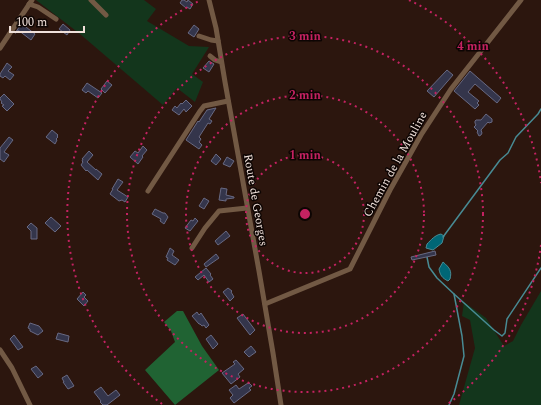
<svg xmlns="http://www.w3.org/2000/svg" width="541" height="405" viewBox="0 0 541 405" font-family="Spectral,serif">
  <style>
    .green { fill: #13361c }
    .forest { fill: #206333 }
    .water { fill: #006676; stroke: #488b94 }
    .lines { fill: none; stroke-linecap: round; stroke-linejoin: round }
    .stream { stroke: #488b94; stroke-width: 1.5 }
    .building { fill: #34354b; stroke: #686982 }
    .minor { stroke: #725944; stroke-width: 5 }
    .ring { fill: none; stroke: #c42261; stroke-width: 2; stroke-dasharray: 2 4 }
    .labels { text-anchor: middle; stroke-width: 3; stroke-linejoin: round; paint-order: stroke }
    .street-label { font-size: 12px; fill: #f0e0da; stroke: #0d0503 }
    .centre { fill: #c42261; stroke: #0d0503; stroke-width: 2 }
    .ring-label { font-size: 12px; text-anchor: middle; font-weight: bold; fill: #c42261; stroke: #0d0503; stroke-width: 3; stroke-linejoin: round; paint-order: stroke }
  </style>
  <rect width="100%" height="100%" fill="#2c160e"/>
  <g class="green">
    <path d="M36,0h108l12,9 -9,12 42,25 20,1 -17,27 11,8 -8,20 -18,-14 -14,17 -83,-71z"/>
    <path d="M541,291v114h-82l16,-57 -5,-28 -8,-4 2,-14 22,16 18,28 9,-5 8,-16z"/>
  </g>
  <path class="forest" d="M177,311h6l19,35 17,24 -44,35 -30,-35 30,-28 -4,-11 -7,-9z"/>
  <g class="water">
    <path d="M441,234l3,2 -2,7 -9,7 -7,-2 1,-4c4,-4 8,-9 14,-10z"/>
    <path d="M443,262c7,6 9,9 7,17l-2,2c-6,-3 -8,-6 -9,-12z"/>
  </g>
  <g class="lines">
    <g class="stream">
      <path d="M443,237l57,-77 8,-7 8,-16 22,-23 3,-5"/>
      <path d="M427,257l2,10 8,11 17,16 8,42 2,20 -10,38 -5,11"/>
      <path d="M454,294l40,36 8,6 3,-3 2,-14 34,-51"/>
    </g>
  </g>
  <g class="building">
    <path d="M182,0h2l3,2 1,-2 5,4 -3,5 -3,-2 -1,1 -6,-5z"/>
    <path d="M22,23l1,1h-1l13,10 -4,6 -13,-10 -2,3h-1z"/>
    <path d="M63,24l7,6 -3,5 -8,-6z"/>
    <path d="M194,25l5,4 -5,8 -6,-4z"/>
    <path d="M209,61l5,3 -5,8 -6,-4z"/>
    <path d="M7,63l5,4 -4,4 6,4 -4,5 -5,-4 -2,2 -3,-2v-2z"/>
    <path d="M447,70l6,5 -19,22 -7,-6z"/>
    <path d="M470,71l31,27 -4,5 -22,-19 -7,8 11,9 -2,2 2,2 -4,4 -21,-18z"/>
    <path d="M107,81l5,4 -7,8 -4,-4z"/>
    <path d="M87,83l15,10 -4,5 -10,-7 -2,2 -4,-3z"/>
    <path d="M4,94l10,10 -7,7 -5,-5 2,-1 -3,-2 1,-1 -2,-3v-1z"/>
    <path d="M186,100l6,6 -6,6 -2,-3 -5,6 -7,-5 3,-4 2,2 4,-5 1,1z"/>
    <path d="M216,108l-7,11 3,2 -2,3 -2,-1 -9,14 2,2 -2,3 3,3 -3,4 -13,-9 12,-19 1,1 8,-12z"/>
    <path d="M486,114l6,5v3l-3,1 -1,-1 -7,8 1,3 -1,2 -2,1 -2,-4 1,-1 -4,-4 2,-2 -1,-2v-2l1,-1h5z"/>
    <path d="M52,130l6,5 -1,1 1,1 -2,2 1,1 -2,4 -9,-7z"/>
    <path d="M9,137l4,3 -9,12 5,3 -5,7 -4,-3v-11z"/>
    <path d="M143,146l4,4 -5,6 1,1 -5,7 -8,-7 5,-6 3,2z"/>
    <path d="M89,151l4,4 -6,7 9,8v-1l6,5 -4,6 -11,-10 -1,1 -5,-6 2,-3 -1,-1 1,-2h-1z"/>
    <path d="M216,154l5,5 -5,6 -5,-4z"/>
    <path d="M227,157l7,4 -4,6 -7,-3z"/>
    <path d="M118,179l5,3 -6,8 11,7 -3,5 -3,-2 -3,1 -9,-7 3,-5h-1z"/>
    <path d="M221,188l6,1 -1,6 8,2v1l-8,1v2l-7,-1z"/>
    <path d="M204,198l5,3 -5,8 -5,-3z"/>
    <path d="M155,209l8,4h2l3,4 -4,7 -4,-3 1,-2 -9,-5z"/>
    <path d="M51,217l10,9 -6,6 -10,-9z"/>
    <path d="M195,218l3,3 -8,10 -5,-3 6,-8 2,1z"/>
    <path d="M31,223l6,5v11h-6v-8l-4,-4z"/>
    <path d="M226,231l4,5 -12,9 -3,-4z"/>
    <path d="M170,248l4,3 -2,4 7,5 -4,5 -8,-5 1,-2 -2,-1z"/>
    <path d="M435,251l1,4 -24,5 -1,-3z"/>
    <path d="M216,254l3,4 -13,9 -2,-3z"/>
    <path d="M206,268l5,6 -1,1 3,4 -4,3 -5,-7 -6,5 -3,-3z"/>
    <path d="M228,288l4,3 -1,1 3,5 -4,4 -7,-9z"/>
    <path d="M83,292l3,3 -2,2 4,4 -4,5 -7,-7z"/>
    <path d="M197,312l2,3 2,-2 8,12 -3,3 -2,-3 -2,1 -2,-2h-1l-7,-8z"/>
    <path d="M243,314l12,16 -5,5 -13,-17z"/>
    <path d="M30,323l9,3 4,5 -5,4 -8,-4v-2l-2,-1z"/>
    <path d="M58,333l11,3 -1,6 -12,-3z"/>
    <path d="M14,335l9,12 -5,3 -8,-11z"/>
    <path d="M211,335l7,9 -5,5 -7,-10z"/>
    <path d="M251,346l5,6 -7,5 -5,-5z"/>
    <path d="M236,360l8,9 -6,5 2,3 -9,7 -9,-11 13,-9 -2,-2z"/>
    <path d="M36,366l7,8 -5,4 -7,-9z"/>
    <path d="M67,375l7,11 -6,3 -5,-7h1l-2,-4z"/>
    <path d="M248,383v1l1,-1 3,3 -3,2 2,2 -17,13 -4,-5 3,-3 -4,-5 7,-5 3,4z"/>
    <path d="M101,387l7,9 8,-6 4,5 -13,10h-4l-3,-3 1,-1 -7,-9z"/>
  </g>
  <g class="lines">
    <g class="minor">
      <path d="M91,0l15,15"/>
      <path d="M209,0l7,28 9,54 34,189 14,82 8,52"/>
      <path d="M29,4l9,3 18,12"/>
      <path d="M199,36l12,4 7,1"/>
      <path d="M0,48l32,-48"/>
      <path d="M210,56l5,4 6,2"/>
      <path d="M148,191l52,-80 4,-5 24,-5"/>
      <path d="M192,248l13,-20 14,-17 28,-3"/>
      <path d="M265,304l85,-35 40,-79 31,-55 30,-46 70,-89"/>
      <path d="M0,350l12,18 18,37"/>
    </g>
  </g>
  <g class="ring">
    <circle cx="305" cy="214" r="59"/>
    <circle cx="305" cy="214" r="119"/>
    <circle cx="305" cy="214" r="178"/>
    <path d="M541 245A238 238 0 0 1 448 404M162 404A238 238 0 0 1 201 0M409 0A238 238 0 0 1 541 183"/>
  </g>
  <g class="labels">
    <g class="street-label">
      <text transform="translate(395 164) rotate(-61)" y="4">Chemin de la Mouline</text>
      <text transform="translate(256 200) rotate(80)" y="4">Route de Georges</text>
    </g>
  </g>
  <circle cx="305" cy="214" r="6" class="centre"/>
  <g class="ring-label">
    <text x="305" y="40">3 min</text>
    <text x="473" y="50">4 min</text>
    <text x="305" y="99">2 min</text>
    <text x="305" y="159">1 min</text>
  </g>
  <path d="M10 26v6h74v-6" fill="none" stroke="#f0e0da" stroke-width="2"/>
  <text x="16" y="26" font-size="12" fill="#f0e0da" stroke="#0d0503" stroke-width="3" paint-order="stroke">100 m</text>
</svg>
